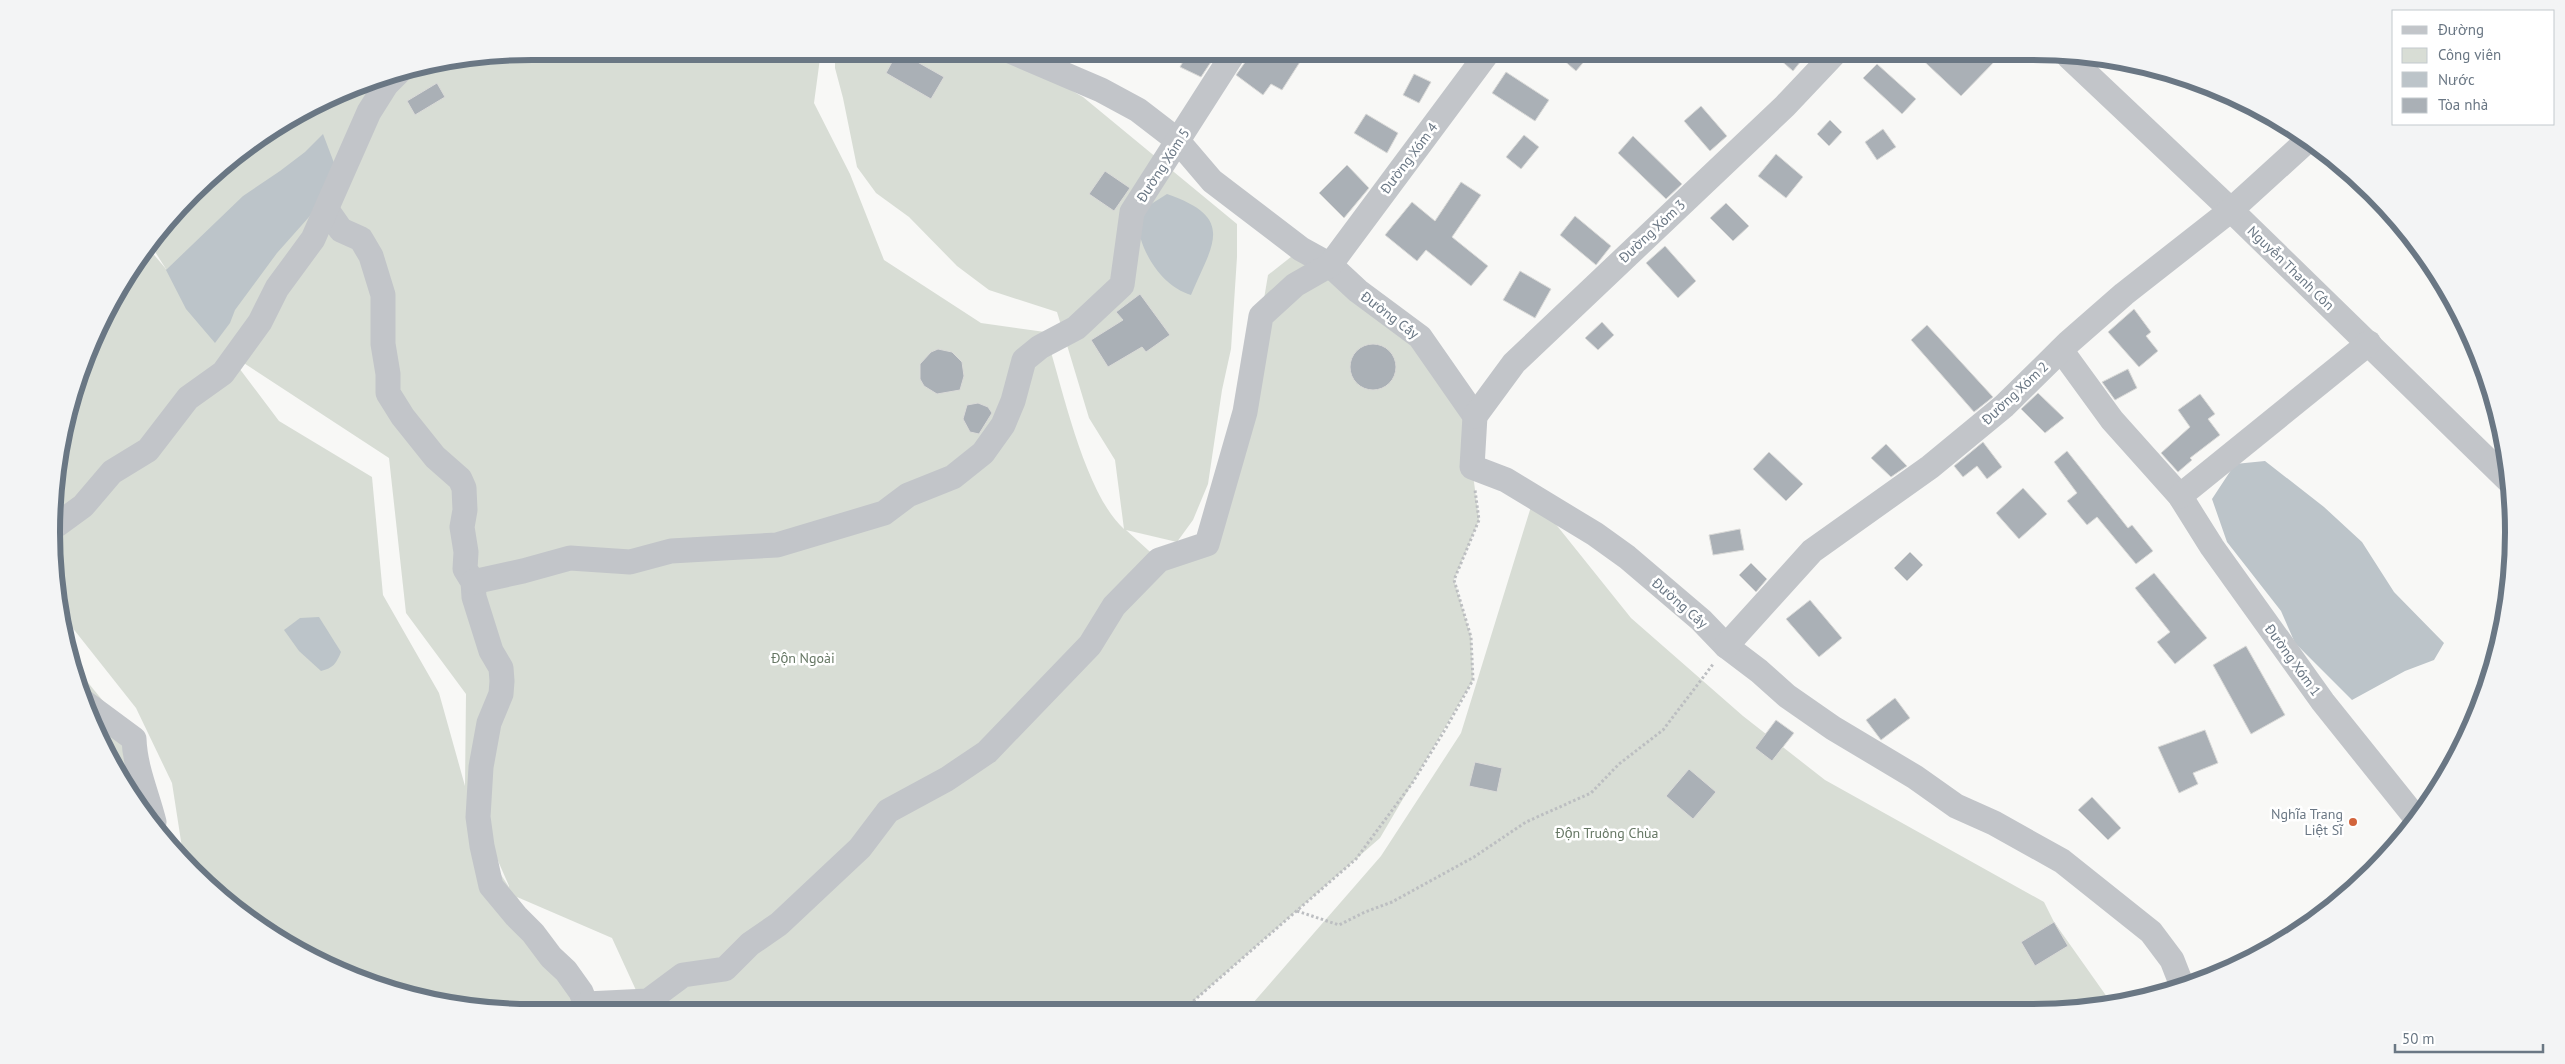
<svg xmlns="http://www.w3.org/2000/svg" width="2565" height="1064" viewBox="0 0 2565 1064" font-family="'PT Sans',sans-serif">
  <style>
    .green { fill: #d8ddd5; fill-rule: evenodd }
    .water { fill: #bcc4c9 }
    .building { fill: #aab0b6; stroke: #dadad8 }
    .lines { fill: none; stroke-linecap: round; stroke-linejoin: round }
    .path { stroke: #bcbec1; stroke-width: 3; stroke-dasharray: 2.5 2.5; stroke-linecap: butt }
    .minor { stroke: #c2c5c9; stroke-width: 25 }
    .poi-dot { fill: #d2653c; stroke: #fff; stroke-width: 2 }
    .labels { text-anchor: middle; stroke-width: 5; stroke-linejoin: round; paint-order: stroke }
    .street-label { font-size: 14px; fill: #6a7784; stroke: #fff }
    .park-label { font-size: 14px; fill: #667764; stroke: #fff }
    .poi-label { font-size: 14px; fill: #6a7784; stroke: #fff; text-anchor: end }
    .rim { fill: none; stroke: #6a7784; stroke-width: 6 }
  </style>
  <rect width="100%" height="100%" fill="#f8f8f6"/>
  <g class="green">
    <path d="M532,51h289l-7,52 36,71 34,86 97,63 64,9c17,53 39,161 79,197l-9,-69 -26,-42 -32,-106 -68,-22 -32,-24 -48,-49 -33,-24 -19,-26 -14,-69 -8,-30v-17h167l81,46 154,127v33l-6,92 -9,41 -14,94 -15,36 -16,22 -51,-12 33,30 48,-16 38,-132 23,-137 33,-26 119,88 55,79 -3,51 7,53 -25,60 17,57 2,43 -93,158 -198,173 -536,1 -34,-74 -95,-41 77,116h-62l-154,-26 -139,-74 -56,-59 -11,-71 -36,-75 -76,-96 -5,-143 22,-92 39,-85 34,-42 16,19 -14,-22 63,-77 77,-54 85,-39zM227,352l162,106 17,155 60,81 -1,92 -26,-93 -56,-98 -11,-118 -93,-56zM467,790l42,96v1l-27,-41z"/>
    <path d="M1534,497l97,121 112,98 82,64 219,122 10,20 58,82 -16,5 -850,2 135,-155 80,-123z"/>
    <path d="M72,663l62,76 3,65 -49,-88z"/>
  </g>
  <g class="water">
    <path d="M323,134l16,42 -30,41 -32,36 -42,57 -5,13 -15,20 -29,-34 -20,-39 77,-74 37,-25 25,-19z"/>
    <path d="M1167,194c69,24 46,49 24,101 -30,-9 -51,-44 -54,-74l11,-15z"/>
    <path d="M2265,461l59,46 38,35 32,50 50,51 -10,17 -29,11 -53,29 -57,-57 -14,-32 -54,-69 -15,-43 23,-35z"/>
    <path d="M319,617l22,35c-5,12 -8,16 -20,19l-22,-20 -15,-21 16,-12z"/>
  </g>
  <g class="building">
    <path d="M898,51l46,26 -13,22 -45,-26z"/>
    <path d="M1189,51h9l15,8 -12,18 -21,-10z"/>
    <path d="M1253,51h54l-25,39 -11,-6 -8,11 -27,-20z"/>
    <path d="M1553,51h40l-17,20z"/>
    <path d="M1770,51h39l-16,20z"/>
    <path d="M1913,51h72l10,10 -34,35z"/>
    <path d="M1877,64l39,35 -14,15 -39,-36z"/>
    <path d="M1506,72l43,28 -14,21 -43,-28z"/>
    <path d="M1414,74l17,8 -12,21 -16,-8z"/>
    <path d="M437,83l8,14 -30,18 -8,-14z"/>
    <path d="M1701,106l26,30 -17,15 -26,-30z"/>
    <path d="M1366,114l32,19 -11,20 -33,-20z"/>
    <path d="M1830,120l12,12 -13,14 -12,-12z"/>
    <path d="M1883,129l13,18 -19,13 -12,-18z"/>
    <path d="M1524,135l15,12 -18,22 -15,-12z"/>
    <path d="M1633,136l49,48 -16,15 -48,-46z"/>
    <path d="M1776,154l27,23 -17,21 -28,-22z"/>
    <path d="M1347,165l22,23 -25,30 -25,-25z"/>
    <path d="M1105,171l25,17 -16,23 -25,-17z"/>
    <path d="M1461,182l20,13 -29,42 36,29 -17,20 -45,-36 -9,11 -32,-26 27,-33 23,19z"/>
    <path d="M1726,203l23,23 -16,15 -23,-23z"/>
    <path d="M1575,216l36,30 -15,19 -36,-30z"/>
    <path d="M1665,246l31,35 -18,17 -32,-35z"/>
    <path d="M1520,271l31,18 -16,29 -32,-18z"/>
    <path d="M1140,294l30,41 -24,17 -4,-5 -34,20 -17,-27 32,-20 -7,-8z"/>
    <path d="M2134,309l17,23 -5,4 12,15 -19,16 -31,-35z"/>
    <path d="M1602,322l12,13 -16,15 -13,-12z"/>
    <path d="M1927,325l66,72 -19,15 -63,-72z"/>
    <circle cx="1373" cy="367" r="23"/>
    <path d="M938,349l14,3 10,10 2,14 -4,14 -23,4 -13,-8 -4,-7v-15l11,-12z"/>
    <path d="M2128,369l9,19 -22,12 -13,-18z"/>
    <path d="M2038,393l26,25 -19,15 -24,-24z"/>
    <path d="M2200,394l15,20 -7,5 12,16 -30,23 2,2 -14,12 -17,-19 29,-26 -12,-17z"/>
    <path d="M978,403l10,4 4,6 -13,21 -9,-2 -7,-13 4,-14z"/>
    <path d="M1983,442l19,25 -15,12 -10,-13 -14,11 -9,-11z"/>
    <path d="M1886,444l21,22 -16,11 -20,-19z"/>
    <path d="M2067,451l61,77 4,-3 21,26 -17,13 -39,-47 -10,8 -20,-24 10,-8 -23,-31z"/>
    <path d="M1769,452l34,32 -17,17 -33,-32z"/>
    <path d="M2023,488l24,26 -28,25 -23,-26z"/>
    <path d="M1740,529l4,21 -31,5 -4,-20z"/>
    <path d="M1910,552l13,13 -16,16 -13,-13z"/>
    <path d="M1751,563l16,16 -11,13 -17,-17z"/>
    <path d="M2154,573l53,65 -32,26 -18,-22 13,-10 -35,-44z"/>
    <path d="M1810,600l32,38 -23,19 -33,-38z"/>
    <path d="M2246,646l39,69 -34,19 -38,-69z"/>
    <path d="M1895,698l15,20 -29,22 -15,-20z"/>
    <path d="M1776,720l18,13 -22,28 -17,-13z"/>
    <path d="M2205,730l13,33 -25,10 5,11 -19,9 -21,-46z"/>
    <path d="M1475,762l27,6 -5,24 -28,-6z"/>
    <path d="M1689,769l27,23 -23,27 -27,-23z"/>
    <path d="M2092,797l29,31 -13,12 -30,-30z"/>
    <path d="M2054,922l14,24 -33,20 -14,-24z"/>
  </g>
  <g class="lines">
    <g class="path">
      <path d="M1297,911l42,14 26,-13 27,-10 82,-45 52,-35 65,-29 28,-29 44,-34 51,-67"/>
      <path d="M1182,1011l174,-152 57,-77 33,-54 27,-48 -2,-43 -17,-57 25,-60 -4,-30"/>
    </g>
    <g class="minor">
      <path d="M1010,51l91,39 37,20 39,30 35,41 89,68 29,16 28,26 62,46 55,79 -3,51 34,13 89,54 32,23 74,63 25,26 33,25 28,25 46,32 82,49 41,29 38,17 68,38 89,71 21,28 9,23"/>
      <path d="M2069,57l162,153 279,272"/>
      <path d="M327,210l14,20 20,9 10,17 12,39v49l5,30v19l15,24 32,40 25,22 4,9 1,22 -3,17 4,25 -1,17 8,13 1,15 17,54 10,17 1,13 -1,13 -12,29 -8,44 -3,50 4,29 9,40 25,30 17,17 18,24 15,14 15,21 8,21"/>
      <path d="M2061,350l51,70 68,76 32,51 111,155 93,116"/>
      <path d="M1475,416l39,-53 271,-257 52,-55"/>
      <path d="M2180,496l189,-153"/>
      <path d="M57,525l26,-19 29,-34 36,-22 40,-52 35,-25 37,-51 17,-34 36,-49 56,-127 17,-27 12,-12"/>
      <path d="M473,582l50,-11 47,-13 60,4 41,-11 106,-6 107,-32 24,-18 45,-18 30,-24 20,-28 10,-24 11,-41 16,-13 36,-19 46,-43 10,-73 103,-161"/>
      <path d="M1726,646l86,-95 118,-84 74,-61 64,-63 56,-49 107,-84 77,-70"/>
      <path d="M84,702l50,37c1,29 13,55 20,83"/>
      <path d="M586,1004l62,-3 35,-26 42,-6 25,-25 29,-20 81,-76 28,-37 59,-32 40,-27 103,-107 24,-39 45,-46 48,-16 38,-132 16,-96 34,-31 35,-20 159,-214"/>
    </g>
  </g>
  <circle class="poi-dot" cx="2353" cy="822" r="5"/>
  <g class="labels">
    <g class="street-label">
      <text transform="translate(1409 158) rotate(-53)" y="5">Đường Xóm 4</text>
      <text transform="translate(1163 165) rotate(-57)" y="5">Đường Xóm 5</text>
      <text transform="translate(1652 231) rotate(-43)" y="5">Đường Xóm 3</text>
      <text transform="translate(2291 268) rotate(44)" y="5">Nguyễn Thanh Côn</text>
      <text transform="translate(1390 315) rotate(37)" y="5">Đường Cấy</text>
      <text transform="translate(2015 393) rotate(-43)" y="5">Đường Xóm 2</text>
      <text transform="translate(1680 603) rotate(41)" y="5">Đường Cấy</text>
      <text transform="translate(2293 660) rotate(54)" y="5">Đường Xóm 1</text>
    </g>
    <g class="park-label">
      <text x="803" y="663">Độn Ngoài</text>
      <text x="1607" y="838">Độn Truông Chùa</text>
    </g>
    <g class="poi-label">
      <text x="2343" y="819">Nghĩa Trang<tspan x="2343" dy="16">Liệt Sĩ</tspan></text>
    </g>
  </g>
  <path d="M0 0H2565V1064H0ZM532 60H2033A472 472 0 0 1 2505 532V532A472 472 0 0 1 2033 1004H532A472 472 0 0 1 60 532V532A472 472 0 0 1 532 60Z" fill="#f3f4f5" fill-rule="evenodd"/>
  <path class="rim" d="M532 60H2033A472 472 0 0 1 2505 532V532A472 472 0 0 1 2033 1004H532A472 472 0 0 1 60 532V532A472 472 0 0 1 532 60Z"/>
  <rect x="2392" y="10" width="162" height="115" fill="#ffffff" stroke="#c3c9ce"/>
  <rect x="2402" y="26" width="25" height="8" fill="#c2c5c9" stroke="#c3c9ce"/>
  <text x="2438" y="35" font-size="15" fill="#6a7784">Đường</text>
  <rect x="2402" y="48" width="25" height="15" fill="#d8ddd5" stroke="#c3c9ce"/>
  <text x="2438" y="60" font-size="15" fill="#6a7784">Công viên</text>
  <rect x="2402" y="72" width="25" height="15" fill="#bcc4c9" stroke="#c3c9ce"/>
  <text x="2438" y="85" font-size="15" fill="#6a7784">Nước</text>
  <rect x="2402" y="98" width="25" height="15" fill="#aab0b6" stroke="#c3c9ce"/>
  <text x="2438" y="110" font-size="15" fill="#6a7784">Tòa nhà</text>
  <path d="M2395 1044v8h148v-8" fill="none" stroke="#6a7784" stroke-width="2.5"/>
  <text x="2402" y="1044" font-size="15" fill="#6a7784" stroke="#ffffff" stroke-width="4" paint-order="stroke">50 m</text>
</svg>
